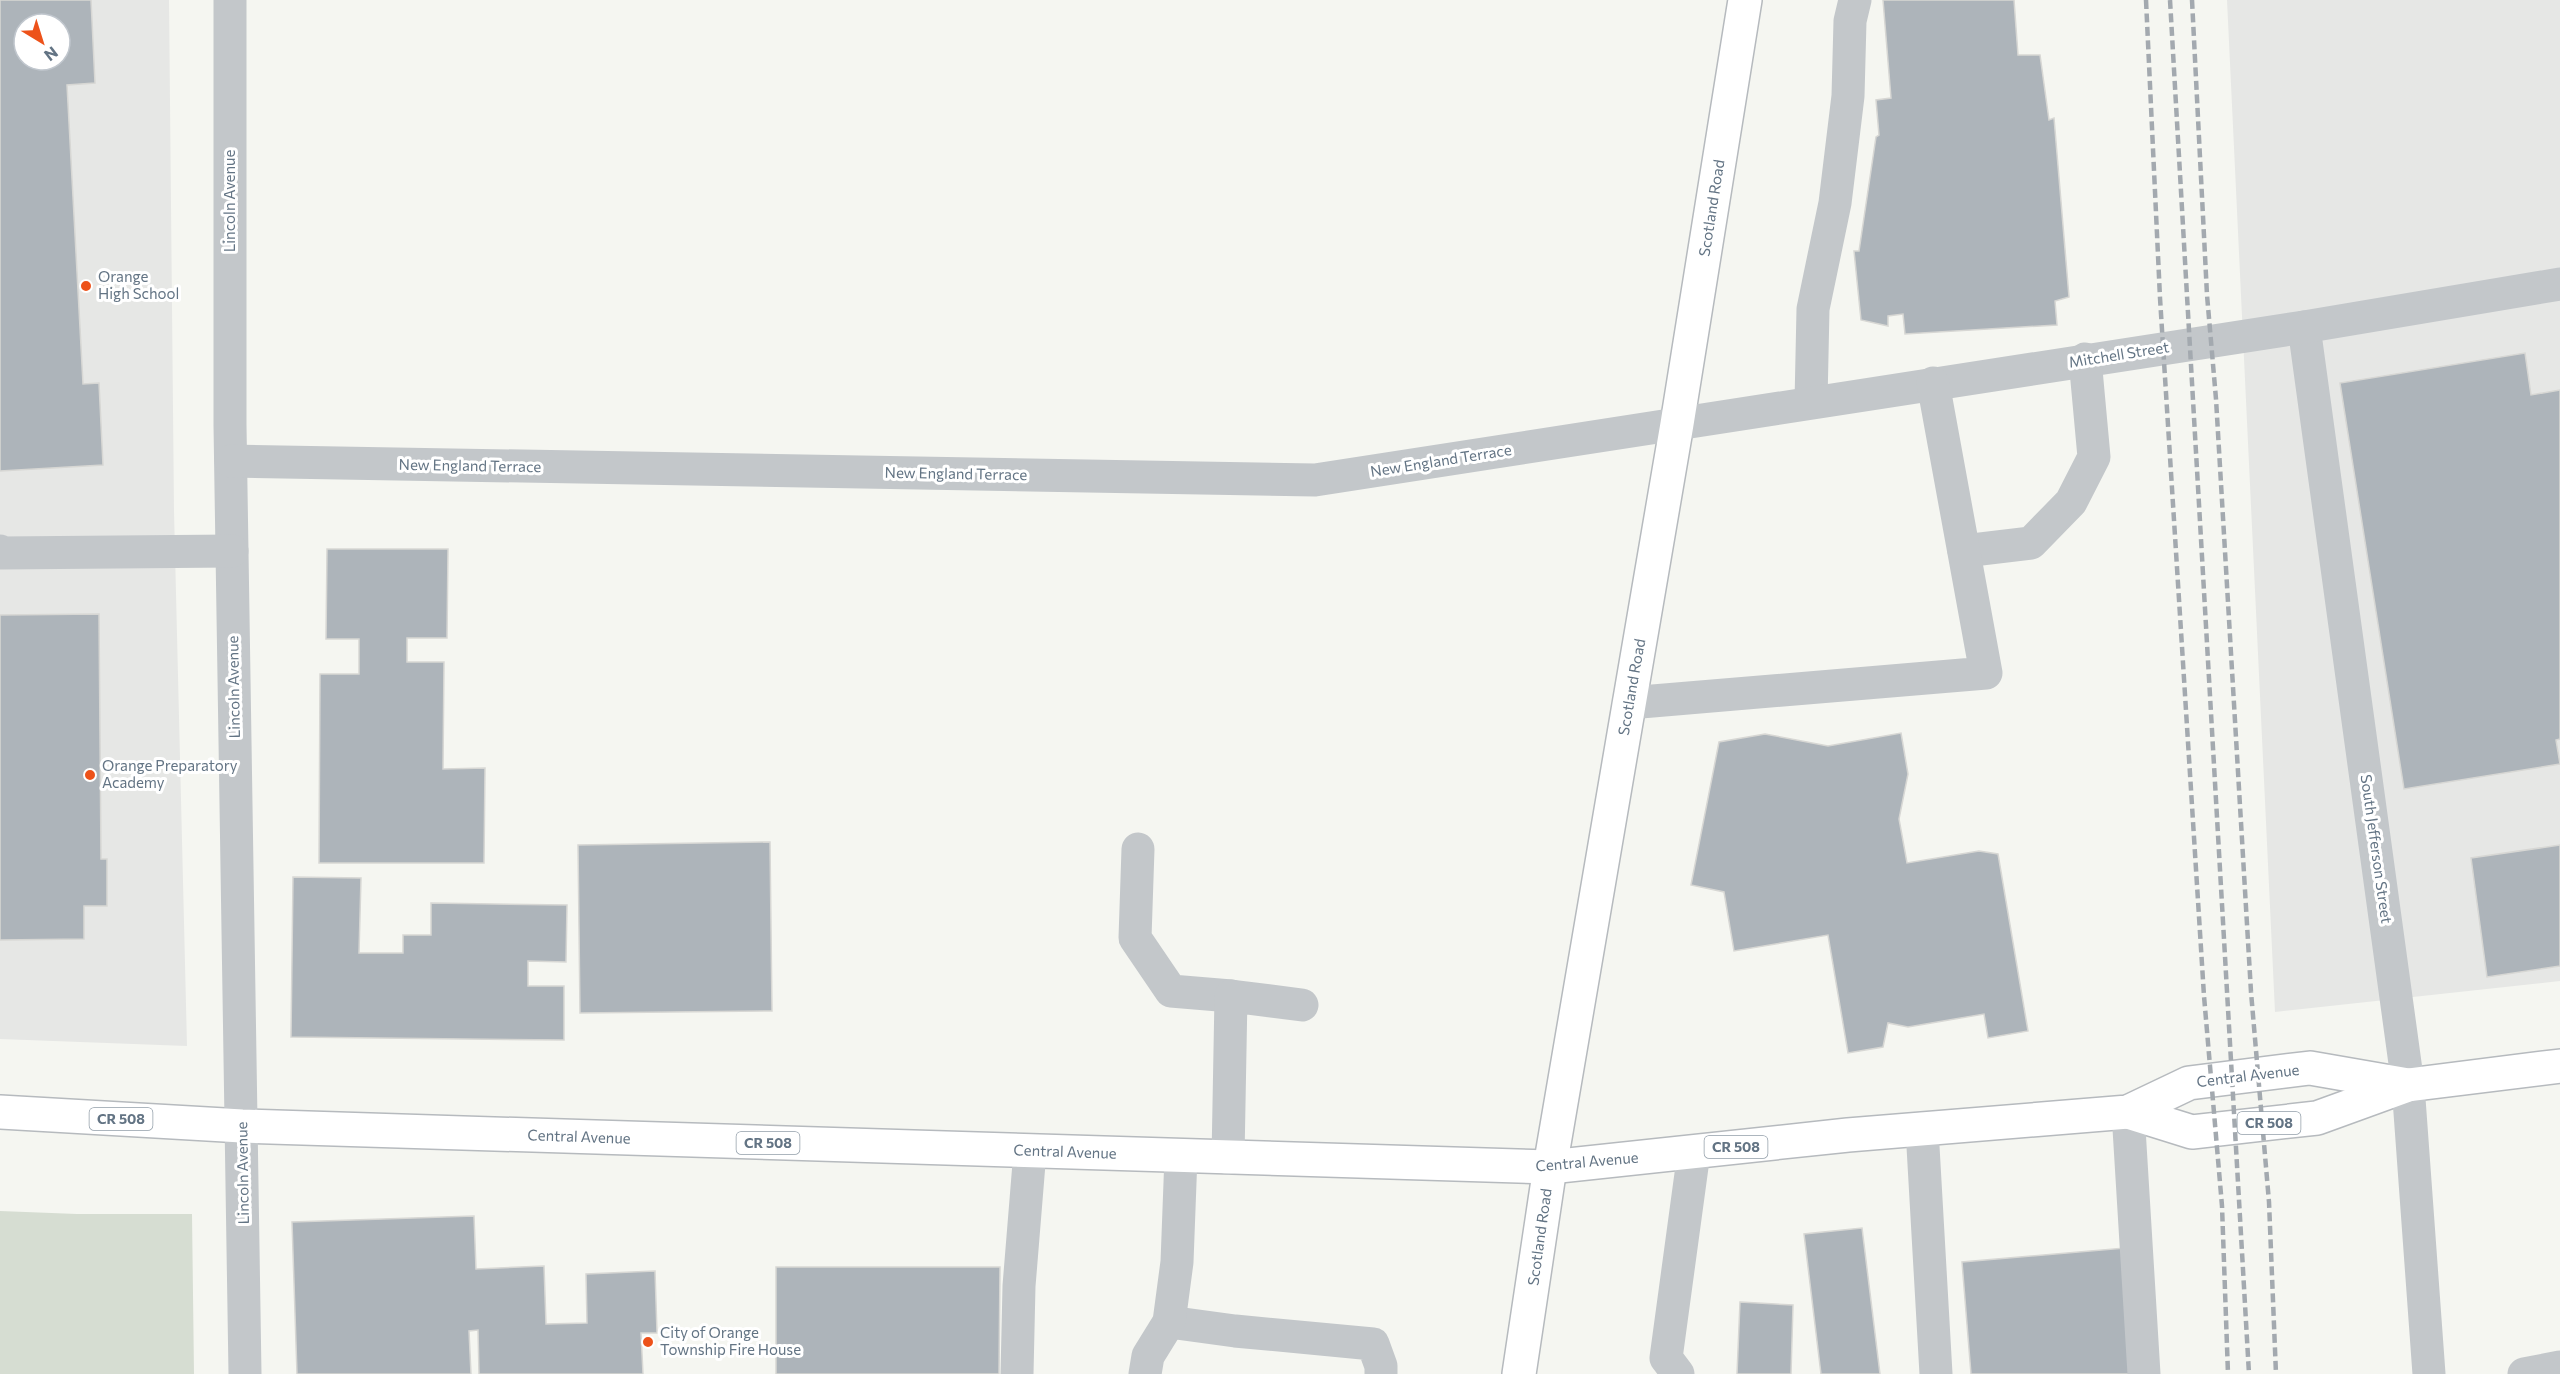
<svg xmlns="http://www.w3.org/2000/svg" width="2560" height="1374" viewBox="0 0 2560 1374" font-family="Commissioner,sans-serif">
  <style>
    .built { fill: #e6e7e5; fill-rule: evenodd }
    .green { fill: #d6ddd2 }
    .building { fill: #adb4ba; stroke: #d7d7d4; stroke-width: 1.5; fill-rule: evenodd }
    .lines { fill: none; stroke-linecap: round; stroke-linejoin: round }
    .major-casing { stroke: #b6babe; stroke-width: 36 }
    .minor { stroke: #c3c7ca; stroke-width: 33 }
    .major { stroke: #fff; stroke-width: 33 }
    .rail { stroke: #a3a9af; stroke-width: 4.5; stroke-dasharray: 9 4.5; stroke-linecap: butt }
    .poi-dot { fill: #ed521a; stroke: #fff; stroke-width: 2 }
    .labels { text-anchor: middle; stroke-width: 6; stroke-linejoin: round; paint-order: stroke }
    .shield { fill: #fff; stroke: #929ea9; stroke-width: 1.5 }
    .shield-label { font-size: 14px; font-weight: bold; fill: #637484 }
    .street-label { font-size: 15px; fill: #637484; stroke: #fff }
    .poi-label { font-size: 15px; fill: #637484; stroke: #fff; text-anchor: start }
  </style>
  <rect width="100%" height="100%" fill="#f5f6f1"/>
  <g class="built">
    <path d="M0,0h169l5,511 13,535 -187,-7zM24,24h36v36h-36z"/>
    <path d="M2227,0h333v981l-285,31z"/>
  </g>
  <path class="green" d="M0,1211l77,3h115l2,160h-194z"/>
  <g class="building">
    <path d="M0,0h91l4,83 -28,2 16,299 16,-1 4,82 -103,6zM24,24h36v36h-36z"/>
    <path d="M1883,0h131l4,55h22l9,65 5,-2 15,179 -14,4 2,24 -152,9 -2,-20 -15,2v10l-27,-6 -7,-69h5l17,-114 3,-2 -3,-35 15,-2z"/>
    <path d="M2525,353l6,42 29,-5v349l-4,1 4,24 -156,25 -64,-406z"/>
    <path d="M327,549h121l-1,89h-40v24h37l-1,107 42,-1 -1,95h-165l1,-189h39v-35h-33z"/>
    <path d="M99,614l2,245h6v47h-23v33l-84,1v-325z"/>
    <path d="M1901,733l7,41 -9,45 8,44 72,-12 19,3 30,177 -40,7 -4,-24 -76,13 -20,-4 -5,24 -35,6 -20,-118 -94,16 -10,-59 -33,-7 28,-143 46,-8 63,12z"/>
    <path d="M770,842l2,169 -192,2 -2,-168z"/>
    <path d="M2560,845v121l-73,11 -16,-119z"/>
    <path d="M293,877l68,1 -2,75h44v-18h28v-32l136,2 -1,57 -38,-1v25h36v54l-273,-3z"/>
    <path d="M474,1216l2,53 68,-3 2,58 41,-1 -1,-49 69,-3 2,62h-16l2,41h-164l-1,-44 -9,1 2,43h-174l-5,-152z"/>
    <path d="M1862,1228l18,146h-59l-17,-140z"/>
    <path d="M2125,1248l10,126h-164l-9,-112z"/>
    <path d="M776,1267h224l-1,107h-223z"/>
    <path d="M1740,1302l53,3 -2,69h-54z"/>
  </g>
  <g class="lines">
    <defs>
      <g id="major">
        <path d="M0,1112l242,14 1308,41 298,-32 280,-23 61,-29 121,-15 98,17"/>
        <path d="M2128,1112l64,20 125,-14 91,-33 152,-19"/>
        <path d="M1519,1374l31,-207 127,-743 68,-424"/>
      </g>
    </defs>
    <use href="#major" class="major-casing"/>
    <g class="minor">
      <path d="M230,0v425l15,949"/>
      <path d="M2304,327l104,758 21,289"/>
      <path d="M1811,402l2,-93 22,-106 13,-107 2,-75 5,-21"/>
      <path d="M231,461l1084,19 989,-153 256,-43"/>
      <path d="M0,551l2,2 230,-2"/>
      <path d="M1964,551l67,-8 40,-41 23,-45 -9,-98"/>
      <path d="M1629,703l357,-30 -53,-290"/>
      <path d="M1138,849l-3,89 36,53 60,5"/>
      <path d="M2128,1112l16,262"/>
      <path d="M1922,1129l14,245"/>
      <path d="M1228,1158l3,-162 71,9"/>
      <path d="M1169,1322l66,9 138,13 8,22v8"/>
      <path d="M1017,1374l2,-88 11,-135"/>
      <path d="M1145,1374l3,-18 21,-34 8,-60 4,-106"/>
      <path d="M1678,1374l-12,-16 28,-206"/>
      <path d="M2524,1374l36,-7"/>
    </g>
    <use href="#major" class="major"/>
    <g class="rail">
      <path d="M2146,0l14,298 44,698 18,210 6,168"/>
      <path d="M2170,0l79,1374"/>
      <path d="M2192,0l15,295 9,104 35,593 18,210 7,172"/>
    </g>
  </g>
  <g class="poi-dot">
    <circle cx="86" cy="286" r="6"/>
    <circle cx="90" cy="775" r="6"/>
    <circle cx="648" cy="1342" r="6"/>
  </g>
  <g class="labels">
    <g class="shield">
      <rect x="89.5" y="1108" width="63" height="22" rx="4.5"/>
      <rect x="2237.5" y="1112" width="63" height="22" rx="4.5"/>
      <rect x="736.5" y="1132" width="63" height="22" rx="4.5"/>
      <rect x="1704.5" y="1136" width="63" height="22" rx="4.5"/>
    </g>
    <g class="shield-label">
      <text x="121" y="1124">CR 508</text>
      <text x="2269" y="1128">CR 508</text>
      <text x="768" y="1148">CR 508</text>
      <text x="1736" y="1152">CR 508</text>
    </g>
    <g class="street-label">
      <text transform="translate(230 201) rotate(-90)" y="5">Lincoln Avenue</text>
      <text transform="translate(1712 208) rotate(-81)" y="5">Scotland Road</text>
      <text transform="translate(2119 355) rotate(-9)" y="5">Mitchell Street</text>
      <text transform="translate(1441 461) rotate(-9)" y="5">New England Terrace</text>
      <text transform="translate(470 466) rotate(1)" y="5">New England Terrace</text>
      <text transform="translate(956 474) rotate(1)" y="5">New England Terrace</text>
      <text transform="translate(234 687) rotate(-91)" y="5">Lincoln Avenue</text>
      <text transform="translate(1632 687) rotate(-80)" y="5">Scotland Road</text>
      <text transform="translate(2376 849) rotate(82)" y="5">South Jefferson Street</text>
      <text transform="translate(2248 1076) rotate(-7)" y="5">Central Avenue</text>
      <text transform="translate(579 1137) rotate(2)" y="5">Central Avenue</text>
      <text transform="translate(1065 1152) rotate(2)" y="5">Central Avenue</text>
      <text transform="translate(1587 1162) rotate(-5)" y="5">Central Avenue</text>
      <text transform="translate(243 1173) rotate(-91)" y="5">Lincoln Avenue</text>
      <text transform="translate(1540 1237) rotate(-82)" y="5">Scotland Road</text>
    </g>
    <g class="poi-label">
      <text x="98" y="282">Orange<tspan x="98" dy="17">High School</tspan></text>
      <text x="102" y="771">Orange Preparatory<tspan x="102" dy="17">Academy</tspan></text>
      <text x="660" y="1338">City of Orange<tspan x="660" dy="17">Township Fire House</tspan></text>
    </g>
  </g>
  <g transform="translate(42 42) rotate(142)"><circle r="28" fill="#ffffff" stroke="#c1c7ce" stroke-width="1.5"/>
  <path d="M0-4.5L10 22L0 15L-10 22Z" fill="#ed521a"/>
  <text y="-9" font-size="16" font-weight="bold" text-anchor="middle" fill="#637484">N</text>
  </g>
</svg>
